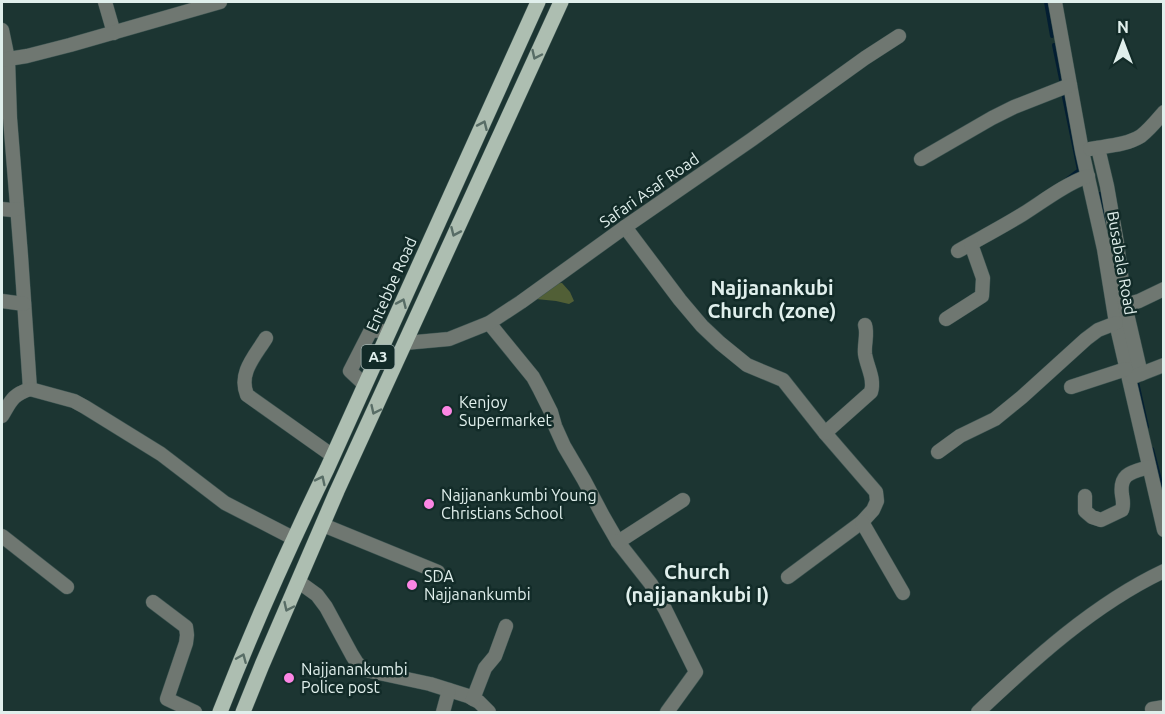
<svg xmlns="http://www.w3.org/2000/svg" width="1165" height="714" viewBox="0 0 1165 714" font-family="Ubuntu,sans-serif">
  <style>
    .forest { fill: #515f36 }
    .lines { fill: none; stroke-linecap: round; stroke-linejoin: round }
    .stream { stroke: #031e32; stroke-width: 4 }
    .minor-casing { stroke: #3b5350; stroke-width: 15 }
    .major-casing { stroke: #3b5350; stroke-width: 16 }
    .minor { stroke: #6f7771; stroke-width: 14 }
    .major { stroke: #adbeb1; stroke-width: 15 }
    .oneway { stroke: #586d66 }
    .poi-dot { fill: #fc86e4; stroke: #122b28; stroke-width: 2 }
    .labels { text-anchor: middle; stroke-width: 5; stroke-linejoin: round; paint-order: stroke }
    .shield { fill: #122b28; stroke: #a2b4b1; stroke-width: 1.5 }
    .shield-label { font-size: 15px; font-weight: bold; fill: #e0efec }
    .street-label { font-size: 16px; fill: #e0efec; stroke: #122b28 }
    .poi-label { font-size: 16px; fill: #e0efec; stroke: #122b28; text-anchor: start }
    .quarter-label { font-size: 20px; font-weight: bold; fill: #e0efec; stroke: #122b28 }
  </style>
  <rect width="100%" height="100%" fill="#1c3532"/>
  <path class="forest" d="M562,283l8,9 4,9 -5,3 -13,-3 -20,-2v-4l14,-11z"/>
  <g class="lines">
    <g class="stream">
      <path d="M1046,2l6,34"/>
      <path d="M1054,45l8,39"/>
      <path d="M1063,92l16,78 -13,10"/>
      <path d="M1100,194l5,30"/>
      <path d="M1137,382l10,45"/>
      <path d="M1152,449l12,46"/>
    </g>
    <defs>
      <g id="minor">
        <path d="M105,2l9,31"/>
        <path d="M1055,2l27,149 22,98 12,74 48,207"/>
        <path d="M2,30l6,29 2,59 11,138 9,133c-18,6 -19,12 -28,27"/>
        <path d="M2,60l25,-4 43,-11 150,-43"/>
        <path d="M1098,148l9,38 10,57 8,62 16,69"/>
        <path d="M1090,149c16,-3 37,-4 51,-13 9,-7 16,-16 23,-24"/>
        <path d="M921,159l71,-41 22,-11 56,-22"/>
        <path d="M2,209l10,1 5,-1"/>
        <path d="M625,227l55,73 22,26 18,17 27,22 36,15 42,53 51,59 1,9 -4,9 -11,12 -74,55"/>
        <path d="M958,251c21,-12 44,-24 65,-37 22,-14 41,-29 65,-38"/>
        <path d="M2,301l22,3"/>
        <path d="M1125,305l14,-4 25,-12"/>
        <path d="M946,319l36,-23 1,-18 -12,-34"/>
        <path d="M489,323l44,54 7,13 11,22 4,14 9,20 20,34 19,36 15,26 33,42 14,25 31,63 -29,40"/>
        <path d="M266,338c-11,18 -28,35 -19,57l86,61"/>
        <path d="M405,343l44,-4 40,-16 32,-21 104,-75 126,-87 114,-82 34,-22"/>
        <path d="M1133,377l31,-12"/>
        <path d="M365,385l-15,-14 21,-41 18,2"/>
        <path d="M1071,387l55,-18"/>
        <path d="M30,389l44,12 11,6 76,47 64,49 68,35"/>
        <path d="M825,433l46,-41c4,-13 -4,-25 -6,-38 -1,-10 3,-20 0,-29"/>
        <path d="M938,452l22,-16 35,-17 27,-22 64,-58 12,-9 18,-7"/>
        <path d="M1085,496v15l7,6 9,3 21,-10c2,-6 1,-9 0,-15 -3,-22 10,-23 27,-28"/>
        <path d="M862,522l41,71"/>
        <path d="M323,525l115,47"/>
        <path d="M2,536l65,51"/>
        <path d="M618,542l65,-42"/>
        <path d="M299,582l18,13 9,12 26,48 5,8 8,7 65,14 38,12 11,6 10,10"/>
        <path d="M153,602l33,25 1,8 -1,8 -19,56 28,13"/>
        <path d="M473,699l12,-31 10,-12 11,-30"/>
        <path d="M1152,709l12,-2"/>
        <path d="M443,712l6,-22"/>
        <path d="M978,712c55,-52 116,-108 186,-141"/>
      </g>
      <g id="major">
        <path d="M220,712c32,-82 68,-163 107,-243l211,-467"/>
        <path d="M243,712l19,-47 75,-174 224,-489"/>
      </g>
    </defs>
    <use href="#minor" class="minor-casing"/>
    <use href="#major" class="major-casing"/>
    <use href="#minor" class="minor"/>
    <use href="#major" class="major"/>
  </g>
  <defs><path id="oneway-chevron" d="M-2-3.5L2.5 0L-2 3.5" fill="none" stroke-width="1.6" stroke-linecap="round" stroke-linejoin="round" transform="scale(1.5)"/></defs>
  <g class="oneway">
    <use href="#oneway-chevron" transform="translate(536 55) rotate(115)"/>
    <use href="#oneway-chevron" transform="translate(483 125) rotate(-66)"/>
    <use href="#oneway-chevron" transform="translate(455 232) rotate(114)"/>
    <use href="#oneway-chevron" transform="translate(402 303) rotate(-66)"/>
    <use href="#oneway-chevron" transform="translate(375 410) rotate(115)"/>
    <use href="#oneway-chevron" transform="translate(321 480) rotate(-64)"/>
    <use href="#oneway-chevron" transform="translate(288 607) rotate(115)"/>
    <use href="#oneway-chevron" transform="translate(242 658) rotate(-67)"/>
  </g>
  <g class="poi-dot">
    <circle cx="447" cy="411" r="6"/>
    <circle cx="429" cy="504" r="6"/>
    <circle cx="412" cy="585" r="6"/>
    <circle cx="289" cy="678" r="6"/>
  </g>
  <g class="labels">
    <rect class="shield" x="361.5" y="345" width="33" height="24" rx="4.5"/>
    <g class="shield-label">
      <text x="378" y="362">A3</text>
    </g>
    <g class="street-label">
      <text transform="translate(649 190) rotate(-35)" y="6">Safari Asaf Road</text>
      <text transform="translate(1122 263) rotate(80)" y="6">Busabala Road</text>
      <text transform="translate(391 284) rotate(-66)" y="6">Entebbe Road</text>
    </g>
    <g class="poi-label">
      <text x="459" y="408">Kenjoy<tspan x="459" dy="18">Supermarket</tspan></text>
      <text x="441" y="501">Najjanankumbi Young<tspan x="441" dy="18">Christians School</tspan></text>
      <text x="424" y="582">SDA<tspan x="424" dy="18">Najjanankumbi</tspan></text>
      <text x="301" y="675">Najjanankumbi<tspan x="301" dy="18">Police post</tspan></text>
    </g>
    <g class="quarter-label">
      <text x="772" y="295">Najjanankubi<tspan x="772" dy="23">Church (zone)</tspan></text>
      <text x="697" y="579">Church<tspan x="697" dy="23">(najjanankubi I)</tspan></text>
    </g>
  </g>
  <rect width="1165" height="714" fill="none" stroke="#e0efec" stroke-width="6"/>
  <g transform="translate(1123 42)" stroke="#122b28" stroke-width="4.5" paint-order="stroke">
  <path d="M0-4.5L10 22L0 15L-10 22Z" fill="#e0efec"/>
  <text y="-9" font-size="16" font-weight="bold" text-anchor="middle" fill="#e0efec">N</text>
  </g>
</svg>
